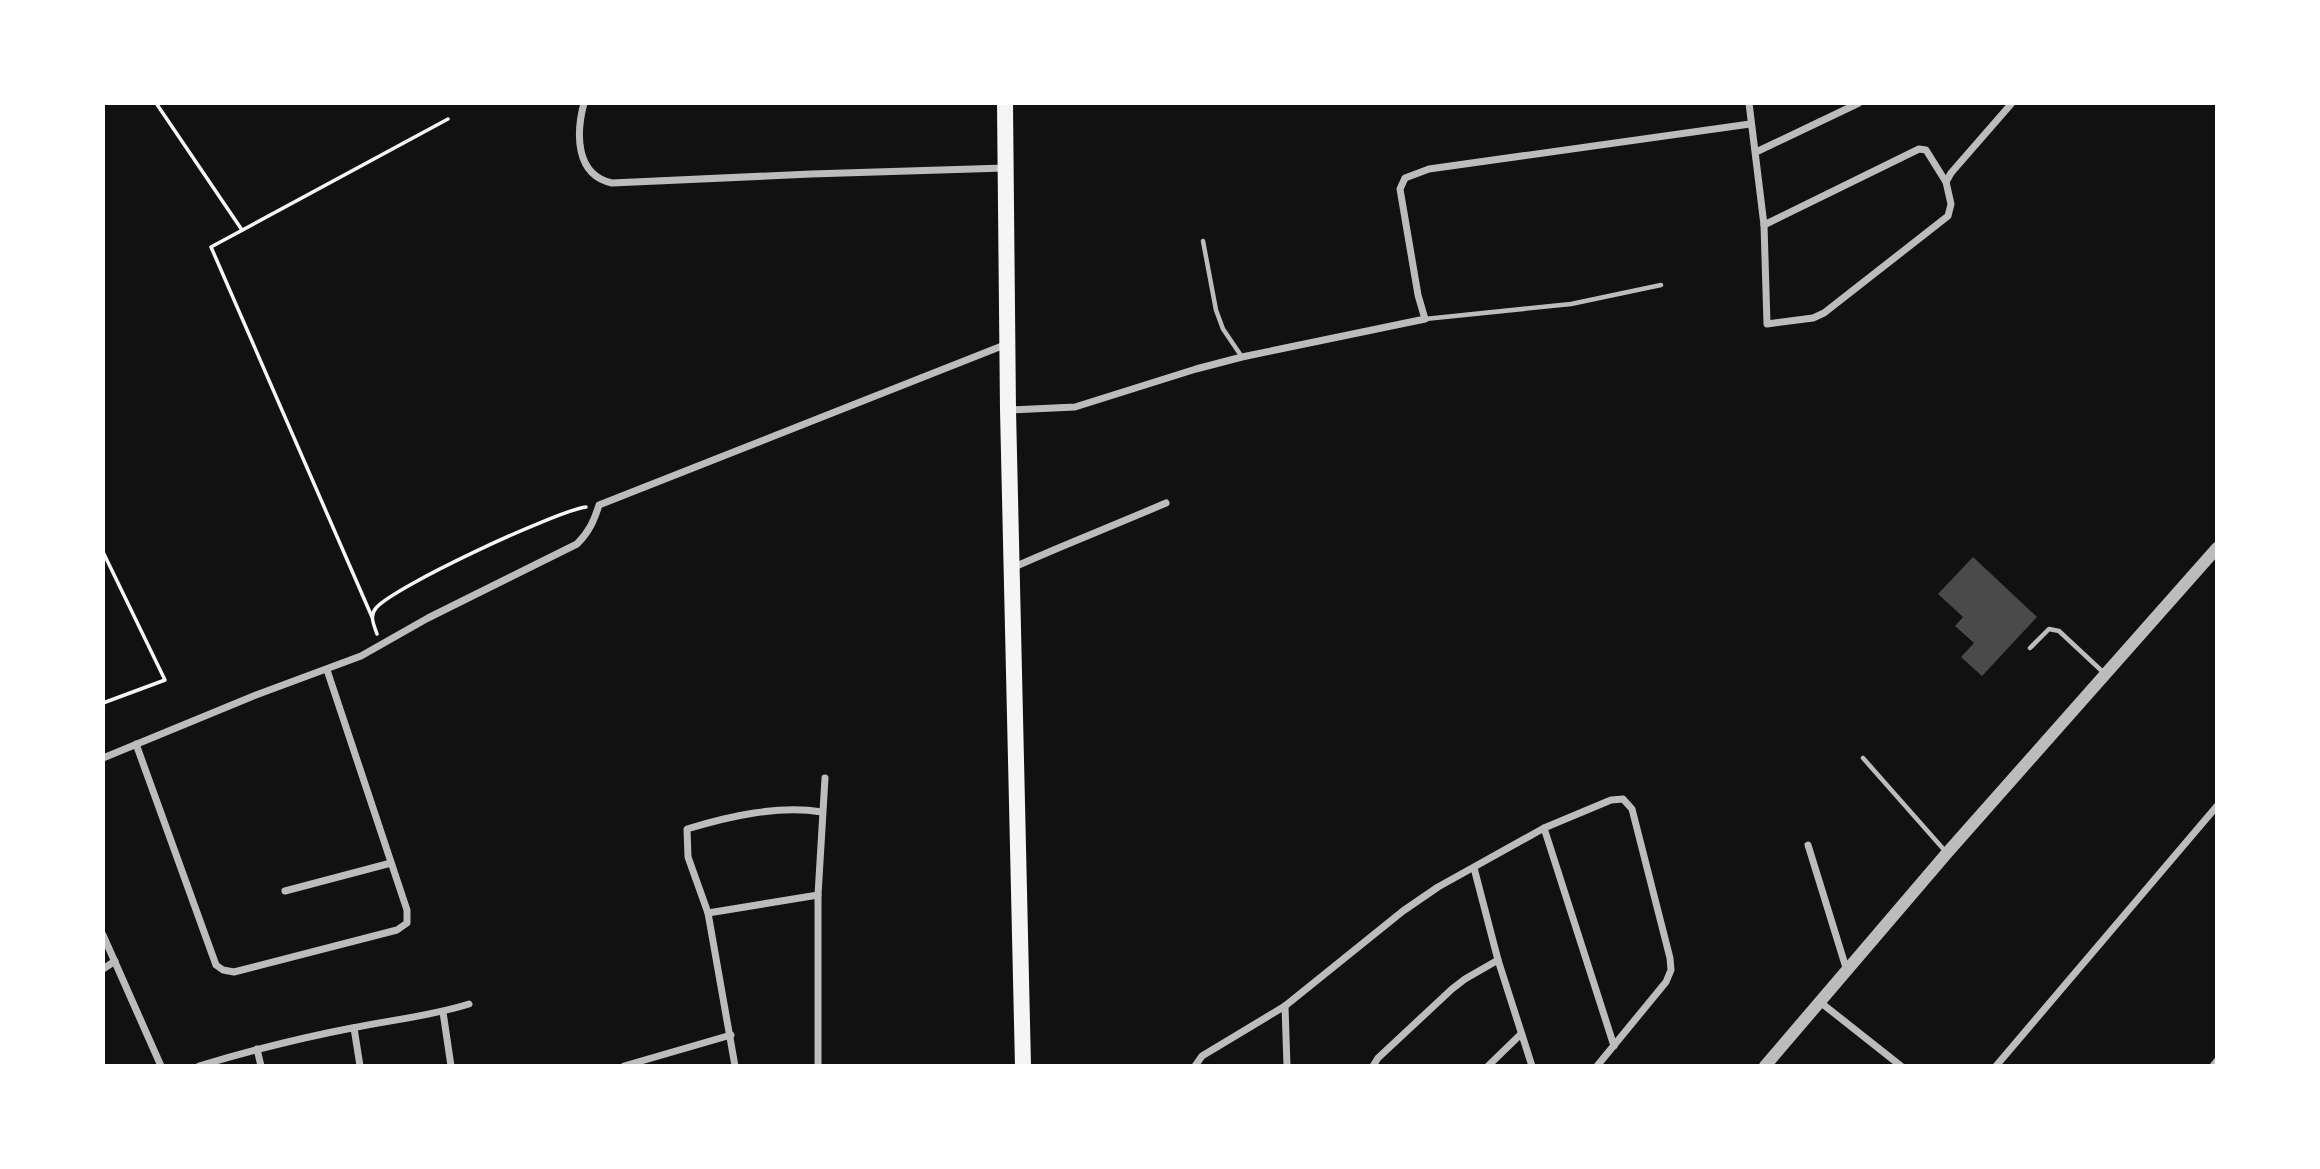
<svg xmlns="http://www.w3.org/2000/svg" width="2320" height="1169" viewBox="0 0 2320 1169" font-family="'Nunito Sans',sans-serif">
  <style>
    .building { fill: #4a4a4a }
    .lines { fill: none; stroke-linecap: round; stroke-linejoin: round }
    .path { stroke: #f5f5f5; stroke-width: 3.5 }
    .service { stroke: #bcbcbc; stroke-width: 4.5 }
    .minor { stroke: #bcbcbc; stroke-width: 7 }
    .tertiary { stroke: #bcbcbc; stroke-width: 12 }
    .trunk { stroke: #f5f5f5; stroke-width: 16 }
  </style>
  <rect width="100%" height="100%" fill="#111"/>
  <path class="building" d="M1973,557l64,60 -55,59 -21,-19 13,-14 -19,-17 8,-9 -25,-23z"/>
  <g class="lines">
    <g class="path">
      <path d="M156,103l86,127"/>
      <path d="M103,552l62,128 -62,23"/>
      <path d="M372,617l-161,-370 237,-128"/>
      <path d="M377,634c-3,-9 -8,-18 -1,-26 17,-21 180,-97 210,-101"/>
    </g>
    <g class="service">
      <path d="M1203,241l13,69 7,19 19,28"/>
      <path d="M1425,319l146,-15 90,-19"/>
      <path d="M2030,648l19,-19 10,2 45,42"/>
      <path d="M1863,758l83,94"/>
    </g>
    <g class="minor">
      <path d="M584,103c-8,30 -9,72 28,80l199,-9 194,-6"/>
      <path d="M1749,103l15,122 3,99 46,-6 11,-5 124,-97 3,-12 -5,-22 5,-9 61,-70"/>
      <path d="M1756,152l103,-49"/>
      <path d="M1764,225l155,-76 7,1 20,32"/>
      <path d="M1009,410l66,-3 121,-38 46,-12 183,-38 -7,-24 -18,-106 5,-11 24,-9 321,-45"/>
      <path d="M1012,568c51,-23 103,-43 154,-65"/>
      <path d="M136,744l80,221 7,5 11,2 163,-42 10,-7v-13l-80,-240"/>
      <path d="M103,758l153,-63 105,-39 67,-38 149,-74c12,-12 17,-23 22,-39l408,-161"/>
      <path d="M1544,828l70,218"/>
      <path d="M1808,845l39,126"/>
      <path d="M1474,868l24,92 34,106"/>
      <path d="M285,891l106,-28"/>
      <path d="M708,913l110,-18"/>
      <path d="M103,935l58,131"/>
      <path d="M103,969l12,-8"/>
      <path d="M1820,1002l81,64"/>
      <path d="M1285,1006l2,60"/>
      <path d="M443,1012l8,54"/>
      <path d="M354,1028l6,38"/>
      <path d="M257,1049l4,17"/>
      <path d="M199,1066c50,-15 101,-28 153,-38 39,-8 79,-12 117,-24"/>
      <path d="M624,1066l107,-31"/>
      <path d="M735,1066l-27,-153 -20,-56 -1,-28c43,-13 91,-24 135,-17"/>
      <path d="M818,1066v-171l7,-117"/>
      <path d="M1195,1066l7,-10 83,-50 118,-95 35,-24 106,-59 67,-28 12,-1 9,10 38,149 1,12 -5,12 -69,84"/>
      <path d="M1373,1066l5,-8 74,-69 13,-10 33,-19"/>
      <path d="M1488,1066l33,-32"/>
      <path d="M1996,1066l221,-260"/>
      <path d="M2213,1066l4,-5"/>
    </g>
    <path class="tertiary" d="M1765,1066l182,-213 270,-305"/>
    <path class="trunk" d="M1005,103l3,307 15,656"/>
  </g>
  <rect width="2320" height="1169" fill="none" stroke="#ffffff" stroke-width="210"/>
</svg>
